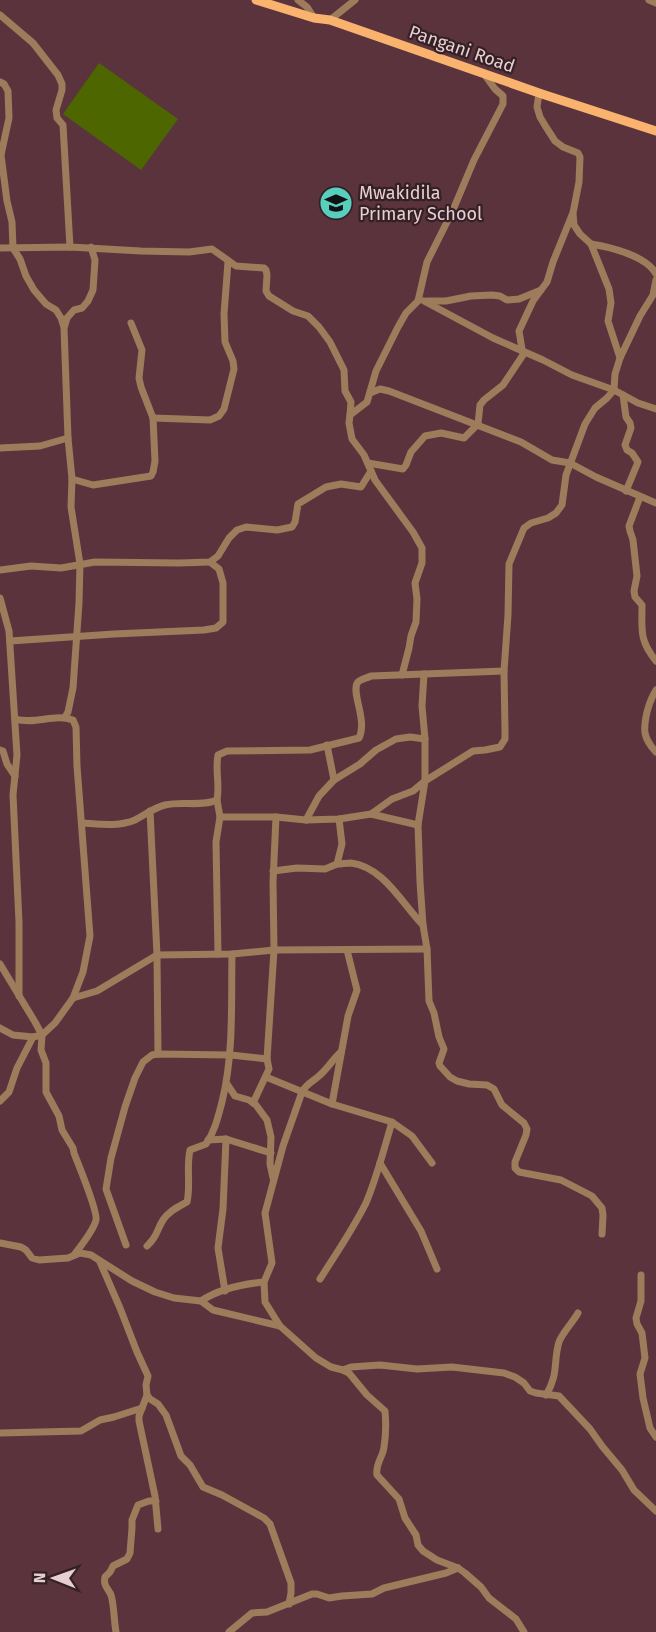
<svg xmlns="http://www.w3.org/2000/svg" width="656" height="1632" viewBox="0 0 656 1632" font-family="'Fira Sans',sans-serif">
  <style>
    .green { fill: #4e6600 }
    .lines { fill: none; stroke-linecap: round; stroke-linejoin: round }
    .minor { stroke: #9e7b5b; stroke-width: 7 }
    .major { stroke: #f9b36e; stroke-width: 9 }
    .labels { text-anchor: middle; stroke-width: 4.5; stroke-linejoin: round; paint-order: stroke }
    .street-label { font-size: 18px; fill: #e7ced3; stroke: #342125 }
    .poi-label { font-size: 18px; fill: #e7ced3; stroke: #342125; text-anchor: start }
  </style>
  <rect width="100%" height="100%" fill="#5a333d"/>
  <path class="green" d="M99,63l79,56 -37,51 -78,-56z"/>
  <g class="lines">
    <g class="minor">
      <path d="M298,0l9,7 7,11"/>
      <path d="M649,0l7,3"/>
      <path d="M0,15l33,28 25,32 4,9v6l-6,20 1,8 6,7 7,122"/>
      <path d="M330,20l25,-20"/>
      <path d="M0,82l4,2 4,7 1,27 -8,37 6,46 5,21 1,26 7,11 6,17 8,14 12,14 10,6 5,8 3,9"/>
      <path d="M591,244c19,3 56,12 65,30"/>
      <path d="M0,248l70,-1 71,4 48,1 23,-3 24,17 28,2 2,2 1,5 -1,16 3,5 24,15 15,5 11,11 11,15 14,28 1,21 6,11 -1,13"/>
      <path d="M424,301l69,37 50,22 29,15 42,15 24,13 18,6"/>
      <path d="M427,301h19l25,-5 21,-1 8,1 7,4 12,-1 22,-9 6,-8 6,-20 19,-47"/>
      <path d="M620,358l20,-42 13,-21 3,-15"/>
      <path d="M370,393l10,-4 9,2 132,51 31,18 18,3 26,14 60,26"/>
      <path d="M623,395l3,22 4,6 1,5 -6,17 2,5 5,3 6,9 -12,29"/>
      <path d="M153,418l57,2 9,-4 5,-7 10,-40 -1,-8 -8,-19 -1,-28 4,-52"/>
      <path d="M0,448l40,-2 28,-8"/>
      <path d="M368,463l35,6 3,-4 5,-13 14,-16 16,-3 23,5 14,-14 2,-19 4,-5 19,-15 20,-30 -4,-24 14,-30 8,-11"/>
      <path d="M72,479l21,6 58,-9 2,-4 2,-11 -2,-43 -12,-31 -2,-9 3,-28 -11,-27"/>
      <path d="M640,497l-11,29 1,5 3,9 4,36 -3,15 1,6 7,8c0,25 -3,35 14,56"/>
      <path d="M0,570l31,-4 30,2 34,-6 84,1 31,-1 8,-6 11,-18 8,-8 9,-3 31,3 15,-3 3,-5 3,-18 28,-17 15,-3 20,3 10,-16"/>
      <path d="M0,598l9,33 8,124 -4,40 6,127v74"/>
      <path d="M10,641l104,-7 90,-4 12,-2 7,-6v-39l-4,-14 -9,-7"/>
      <path d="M424,674l-2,32 3,33v42l-7,44 2,57 3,43 4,24 2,52 5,12 5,24 5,12 -5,14 1,3 10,11 7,4 12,3 18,1 7,4 8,16 22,18 3,6 -1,6 -11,27v6l4,4 42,8 31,16 10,12 1,7 -1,19"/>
      <path d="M402,675l7,-27 2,-12 5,-14 1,-23 -2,-16 7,-20v-15l-9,-16 -38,-52 -11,-25 -12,-16 -3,-16 1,-8 17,-13 9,-31 22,-44 8,-14 12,-12 9,-39 26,-52 21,-50 29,-56v-8l-8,-7 -11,-15"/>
      <path d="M656,690c-5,8 -7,14 -9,22 -4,18 -4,26 9,40"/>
      <path d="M65,717l3,-5 5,-24 6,-85 1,-39 -9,-57 1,-28 -4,-41 -4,-110 3,-10 7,-8 8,-2 6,-7 5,-11 2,-30 -4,-13"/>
      <path d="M0,750l3,1 4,13 8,12"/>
      <path d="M334,780l26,-16 16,-14 20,-11 14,-2 15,2"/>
      <path d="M217,800l3,17 -4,25 2,112"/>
      <path d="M150,811l7,144 1,99"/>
      <path d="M371,814l21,-15 21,-8 12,-10 48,-30 12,-1 15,-3 5,-8v-9l-1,-59 4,-56 1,-51 15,-36 7,-5 17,-5 8,-5 6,-8 4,-30 19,-51 10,-16 12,-10 7,-8 1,-16 5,-16 -12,-37 3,-18 -2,-14 -18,-45 -11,-10 -6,-9 -1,-12 6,-31 1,-25 -2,-4 -15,-6 -8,-6 -9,-14 -6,-10 -3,-10 2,-14"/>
      <path d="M220,817h56l30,3 33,-1 32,-5 47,11"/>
      <path d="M306,820l13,-24 15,-16 -7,-35"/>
      <path d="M82,823c17,1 37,4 53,-3 10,-5 18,-12 30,-15 17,-4 36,2 52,-5 3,-15 -2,-30 1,-45l9,-4 83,-1 49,-12c9,-18 -9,-47 -1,-56 3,-3 9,-4 13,-6l133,-5"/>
      <path d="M337,864c4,0 10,-1 14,-1 33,4 51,41 72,62"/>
      <path d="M273,871l24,-3 28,1 12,-5 5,-20 -3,-25"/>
      <path d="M0,964l35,58 7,13 -1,15 5,13v29l13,24 3,14 11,18 1,5c4,11 24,58 22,67 -2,10 -16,27 -22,35"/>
      <path d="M73,998l24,-7 60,-36 75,-1 42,-4 153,-1"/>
      <path d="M0,1028l13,7 20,2"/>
      <path d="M266,1077l66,27 60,18 20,14 20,27"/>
      <path d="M227,1084l8,12 14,4 7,5 11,15 4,17 -1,27 3,14"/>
      <path d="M0,1101l9,-9 8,-24 16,-31 9,-2 13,-12 18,-25 10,-26 7,-36 -13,-170 -1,-39 -3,-7c-19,-7 -37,5 -58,-1"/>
      <path d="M253,1103l16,-34 -2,-10 7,-109 -1,-68 3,-65"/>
      <path d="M332,1104l16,-88 9,-26 -10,-40"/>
      <path d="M208,1140l18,-1 45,14"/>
      <path d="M380,1163l41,68 16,38"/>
      <path d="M0,1243l21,4 5,3 6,8 7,2 29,-2 12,-5 11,2 41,26 23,11 19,6 27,3 12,9 67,16 36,32 15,9 12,3 8,-3 29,-2 37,4 35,-2 52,6 11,4 9,6 6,8 6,2 23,3 31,33 12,17 20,24 12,20 22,21"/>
      <path d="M126,1245l-20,-56 5,-31 14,-51 10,-29 8,-16 9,-7 6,-1 73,1 36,4"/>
      <path d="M147,1246c11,-10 9,-15 16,-26 6,-9 15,-13 24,-18 4,-17 -1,-34 3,-52l16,-6c9,-13 12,-27 16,-42 12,-49 9,-98 10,-148"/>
      <path d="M100,1262l20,46 17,44 11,24 -2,9 1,10 3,4 8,5 8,11 15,41 9,9 13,22 19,8 42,23 6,6 21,59v10l-2,11"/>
      <path d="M641,1275v26l-5,17 1,6 5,9 3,25 -5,16 3,24 7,30 6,9"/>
      <path d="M320,1279c16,-25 33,-50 46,-76 11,-26 18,-54 26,-81"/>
      <path d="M225,1291l-7,-43 5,-39 3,-70"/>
      <path d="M201,1301c18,-12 42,-17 63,-19"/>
      <path d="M280,1326l-15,-24 -1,-20 8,-19 -7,-50 18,-67 19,-54c4,-8 12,-11 18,-17 8,-7 13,-16 21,-23"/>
      <path d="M343,1370l6,3 18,22 18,16c1,11 1,24 -1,36 -1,10 -9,17 -7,28l22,24 6,19 11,17 2,10 5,6 14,9 21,8 7,5 16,14 8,11 27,21 8,13"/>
      <path d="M147,1395l-8,21v5l16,75 3,33"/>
      <path d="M546,1395c13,-21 7,-33 13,-53 3,-9 14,-20 19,-29"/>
      <path d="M0,1433l81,-2 19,-11 14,-3 28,-9"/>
      <path d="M116,1632c-2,-11 -2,-28 -5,-37 -3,-7 -8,-9 -6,-18l5,-5 3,-6 14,-7 3,-6 2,-25v-8l6,-15 11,-4h7"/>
      <path d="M229,1632l23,-19 15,-1 45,-18h5l12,4 13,-2 30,-2 12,-6 62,-15 12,-5"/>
    </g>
    <path class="major" d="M256,0l58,18 16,2 212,74 114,37"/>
  </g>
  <defs>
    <symbol id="school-disc" viewBox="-11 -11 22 22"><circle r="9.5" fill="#58cebf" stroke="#342125"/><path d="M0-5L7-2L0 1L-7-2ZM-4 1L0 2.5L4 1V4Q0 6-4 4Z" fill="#111"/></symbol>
  </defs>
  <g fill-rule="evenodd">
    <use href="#school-disc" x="317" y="184" width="38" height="38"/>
  </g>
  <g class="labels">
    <g class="street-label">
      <text transform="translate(462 49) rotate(19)" y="6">Pangani Road</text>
    </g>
    <g class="poi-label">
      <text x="359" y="199">Mwakidila<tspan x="359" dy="21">Primary School</tspan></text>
    </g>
  </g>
  <g transform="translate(54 1578) rotate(271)" stroke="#342125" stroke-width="4.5" paint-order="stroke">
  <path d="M0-4.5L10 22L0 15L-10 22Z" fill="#e7ced3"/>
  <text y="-9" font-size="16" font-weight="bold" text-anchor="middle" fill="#e7ced3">N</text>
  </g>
</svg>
